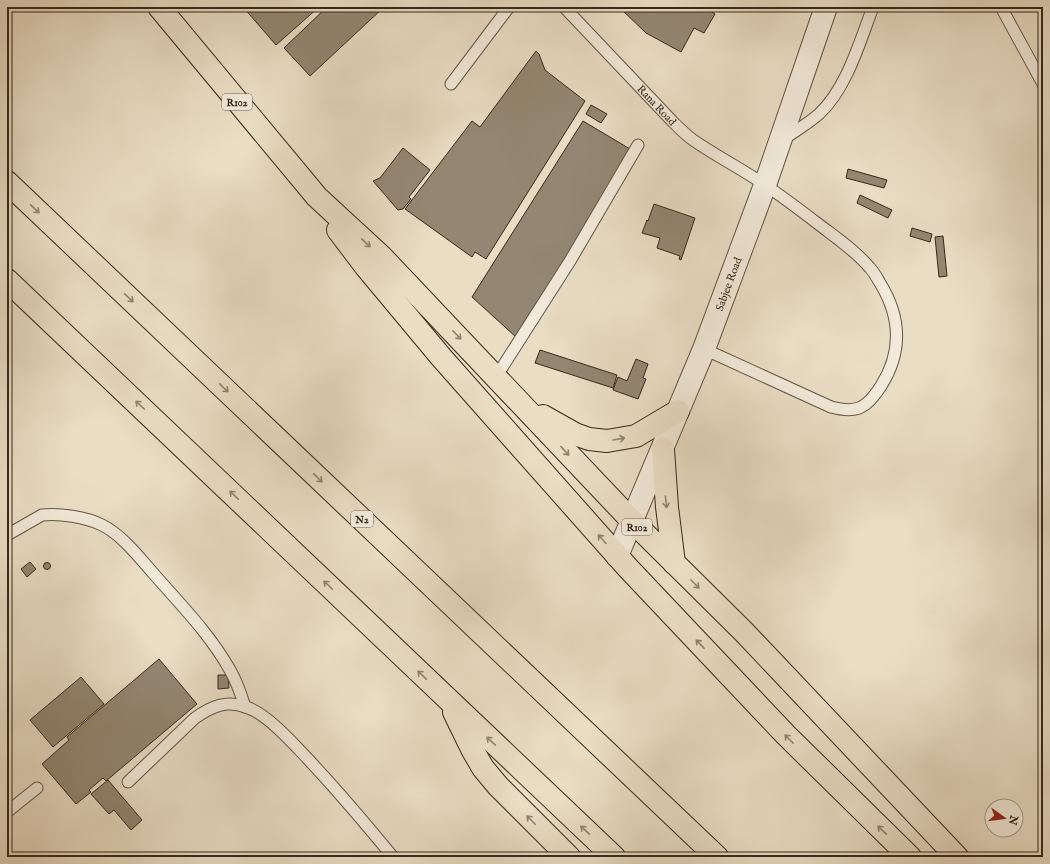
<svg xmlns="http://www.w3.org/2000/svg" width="1050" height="864" viewBox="0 0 1050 864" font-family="'IM FELL English',serif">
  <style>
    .building { fill: #938773; stroke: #36291b }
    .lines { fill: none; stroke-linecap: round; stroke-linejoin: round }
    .service-casing { stroke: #635645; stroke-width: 13 }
    .tertiary-casing { stroke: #635645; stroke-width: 24 }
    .primary-casing { stroke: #36291b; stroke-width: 24 }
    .motorway-casing { stroke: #36291b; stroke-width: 24 }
    .service { stroke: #f1e9d9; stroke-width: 11 }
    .tertiary { stroke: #f1e9d9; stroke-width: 22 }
    .primary { stroke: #e9ddc4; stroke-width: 22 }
    .motorway { stroke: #e9ddc4; stroke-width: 22 }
    .oneway { stroke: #908370 }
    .labels { text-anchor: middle; stroke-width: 3; stroke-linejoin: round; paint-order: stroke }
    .shield { fill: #f1e9d9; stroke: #6e6354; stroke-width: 1 }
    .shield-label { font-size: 10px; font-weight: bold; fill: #36291b }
    .street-label { font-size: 11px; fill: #36291b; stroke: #f1e9d9 }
  </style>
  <rect width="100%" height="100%" fill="#e9ddc4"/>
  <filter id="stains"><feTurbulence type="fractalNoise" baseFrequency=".005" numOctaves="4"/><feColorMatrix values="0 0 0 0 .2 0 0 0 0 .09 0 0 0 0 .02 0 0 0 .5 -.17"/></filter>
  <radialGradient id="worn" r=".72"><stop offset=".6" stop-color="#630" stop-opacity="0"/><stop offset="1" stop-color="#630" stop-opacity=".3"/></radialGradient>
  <g class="building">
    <path d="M243,7h76l-43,38z"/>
    <path d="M327,7h57l-74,69 -26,-28z"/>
    <path d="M619,7h86l10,7 -11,19 -10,-5 -13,24 -35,-19z"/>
    <path d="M536,51l3,3 6,16 40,31 -99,158 -11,-7 -3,5 -67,-48 67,-88 8,6z"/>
    <path d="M591,105l16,9 -6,9 -15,-9z"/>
    <path d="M583,121l47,28 -37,65 -77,123 -44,-40z"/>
    <path d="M403,148l27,22 -21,27 2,2 -8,10 -5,1 -25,-29 7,-3z"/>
    <path d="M848,169l39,11 -3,8 -38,-10z"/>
    <path d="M860,195l32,15 -4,8 -31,-15z"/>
    <path d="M654,204l41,14 -14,42 -2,-1 1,-3 -23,-8 3,-10 -18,-5 5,-13 1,1z"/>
    <path d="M912,228l20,6 -2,8 -20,-6z"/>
    <path d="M943,236l4,40 -8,1 -4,-40z"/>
    <path d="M540,350l77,25 -4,13 -78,-25z"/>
    <path d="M636,359l12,5 -5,14 3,1 -8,20 -25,-9 5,-13 9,4z"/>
    <path d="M30,562l6,7 -9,8 -6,-8z"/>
    <circle cx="47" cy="566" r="3.5"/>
    <path d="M159,659l38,45 -91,77 -3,-3 -14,12 2,2 -15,12 -34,-40 27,-24 -2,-3z"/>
    <path d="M218,675h10l1,13 -11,1z"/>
    <path d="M81,677l23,27 -51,43 -23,-27z"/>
    <path d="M108,780l34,40 -11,10 -17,-20 -5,4 -18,-20z"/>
  </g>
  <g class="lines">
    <defs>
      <g id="service">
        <path id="s1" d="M564,7l109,115c6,6 13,13 20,18 23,16 49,29 72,45 18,12 35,25 52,38 18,14 38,27 53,45 4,4 7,10 10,15 21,34 23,68 1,103 -14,22 -24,28 -50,21l-127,-58"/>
        <path d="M1001,7l42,77"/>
        <path d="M451,84l58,-77"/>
        <path d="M784,139c11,-8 25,-16 35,-25 28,-26 41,-73 54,-107"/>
        <path d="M496,377l74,-116 68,-116"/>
        <path d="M7,535l35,-20c17,-2 44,2 60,10 20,10 36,31 51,48 27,31 57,61 77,97 7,12 11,24 15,37"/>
        <path d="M128,782l67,-64c17,-12 31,-18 51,-11 21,7 46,35 61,51 30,32 58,65 86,99"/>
        <path d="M7,812l30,-24"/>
      </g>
      <g id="tertiary">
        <path id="s2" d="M617,556l87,-207 61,-164 61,-178"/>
      </g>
      <g id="primary">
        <path d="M159,7l158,190 64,59 251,265 112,111 213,225"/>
        <path d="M338,230l28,37 75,90 187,211 158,167 124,122"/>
        <path d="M543,416l32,18 14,5 18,2 29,-5 42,-25"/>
        <path d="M663,449l4,58 7,56"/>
      </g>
      <g id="motorway">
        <path d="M7,182l710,675"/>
        <path d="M7,280l607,577"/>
        <path d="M454,712l18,37 11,19 15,18 71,71"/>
      </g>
    </defs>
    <use href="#service" class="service-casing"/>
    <use href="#tertiary" class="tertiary-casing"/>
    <use href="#primary" class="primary-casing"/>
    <use href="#motorway" class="motorway-casing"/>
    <use href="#service" class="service"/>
    <use href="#tertiary" class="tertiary"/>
    <use href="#primary" class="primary"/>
    <use href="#motorway" class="motorway"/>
  </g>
  <defs><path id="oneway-shaft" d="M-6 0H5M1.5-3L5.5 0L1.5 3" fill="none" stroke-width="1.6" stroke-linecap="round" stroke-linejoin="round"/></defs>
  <g class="oneway">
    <use href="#oneway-shaft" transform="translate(35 209) rotate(44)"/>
    <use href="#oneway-shaft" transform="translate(366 243) rotate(43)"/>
    <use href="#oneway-shaft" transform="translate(129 298) rotate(44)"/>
    <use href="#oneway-shaft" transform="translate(457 335) rotate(46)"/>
    <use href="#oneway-shaft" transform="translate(224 388) rotate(44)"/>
    <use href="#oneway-shaft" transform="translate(140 405) rotate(-137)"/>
    <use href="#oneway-shaft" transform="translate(619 439) rotate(-10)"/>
    <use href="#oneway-shaft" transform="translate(565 451) rotate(47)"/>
    <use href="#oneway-shaft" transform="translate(318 478) rotate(44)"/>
    <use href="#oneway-shaft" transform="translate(234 495) rotate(-136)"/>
    <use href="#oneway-shaft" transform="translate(666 502) rotate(84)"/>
    <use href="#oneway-shaft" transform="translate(602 539) rotate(-132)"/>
    <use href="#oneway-shaft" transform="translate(695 584) rotate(45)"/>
    <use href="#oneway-shaft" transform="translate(328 585) rotate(-136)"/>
    <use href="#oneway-shaft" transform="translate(700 644) rotate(-133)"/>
    <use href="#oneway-shaft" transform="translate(422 675) rotate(-136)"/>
    <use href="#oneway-shaft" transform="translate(789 739) rotate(-135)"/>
    <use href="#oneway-shaft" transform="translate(491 741) rotate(-137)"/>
    <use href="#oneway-shaft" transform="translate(531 820) rotate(-135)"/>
    <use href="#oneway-shaft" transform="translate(585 830) rotate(-137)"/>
    <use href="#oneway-shaft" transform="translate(882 830) rotate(-136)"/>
  </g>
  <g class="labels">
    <g class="shield">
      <rect x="222" y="94" width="30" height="16" rx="3"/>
      <rect x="351" y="511" width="22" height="16" rx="3"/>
      <rect x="622" y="519" width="30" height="16" rx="3"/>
    </g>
    <g class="shield-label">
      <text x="237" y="106">R102</text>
      <text x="362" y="523">N2</text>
      <text x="637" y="531">R102</text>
    </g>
    <g class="street-label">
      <text dy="4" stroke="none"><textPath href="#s1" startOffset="135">Rana Road</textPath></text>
      <text dy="4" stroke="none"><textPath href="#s2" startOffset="294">Sabjee Road</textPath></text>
    </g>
  </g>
  <rect width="1050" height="864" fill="none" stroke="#e9ddc4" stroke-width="24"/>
  <rect x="8" y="8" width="1034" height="848" fill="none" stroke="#36291b" stroke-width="2"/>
  <rect x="12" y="12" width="1026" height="840" fill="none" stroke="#36291b"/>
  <g transform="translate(1004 818) rotate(104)"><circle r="19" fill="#f1e9d9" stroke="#a69c8d"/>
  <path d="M0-3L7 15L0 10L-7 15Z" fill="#8f2418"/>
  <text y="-6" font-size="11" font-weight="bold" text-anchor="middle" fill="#36291b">N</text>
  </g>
  <rect width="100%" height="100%" filter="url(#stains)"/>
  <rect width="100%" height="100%" fill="url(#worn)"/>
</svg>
